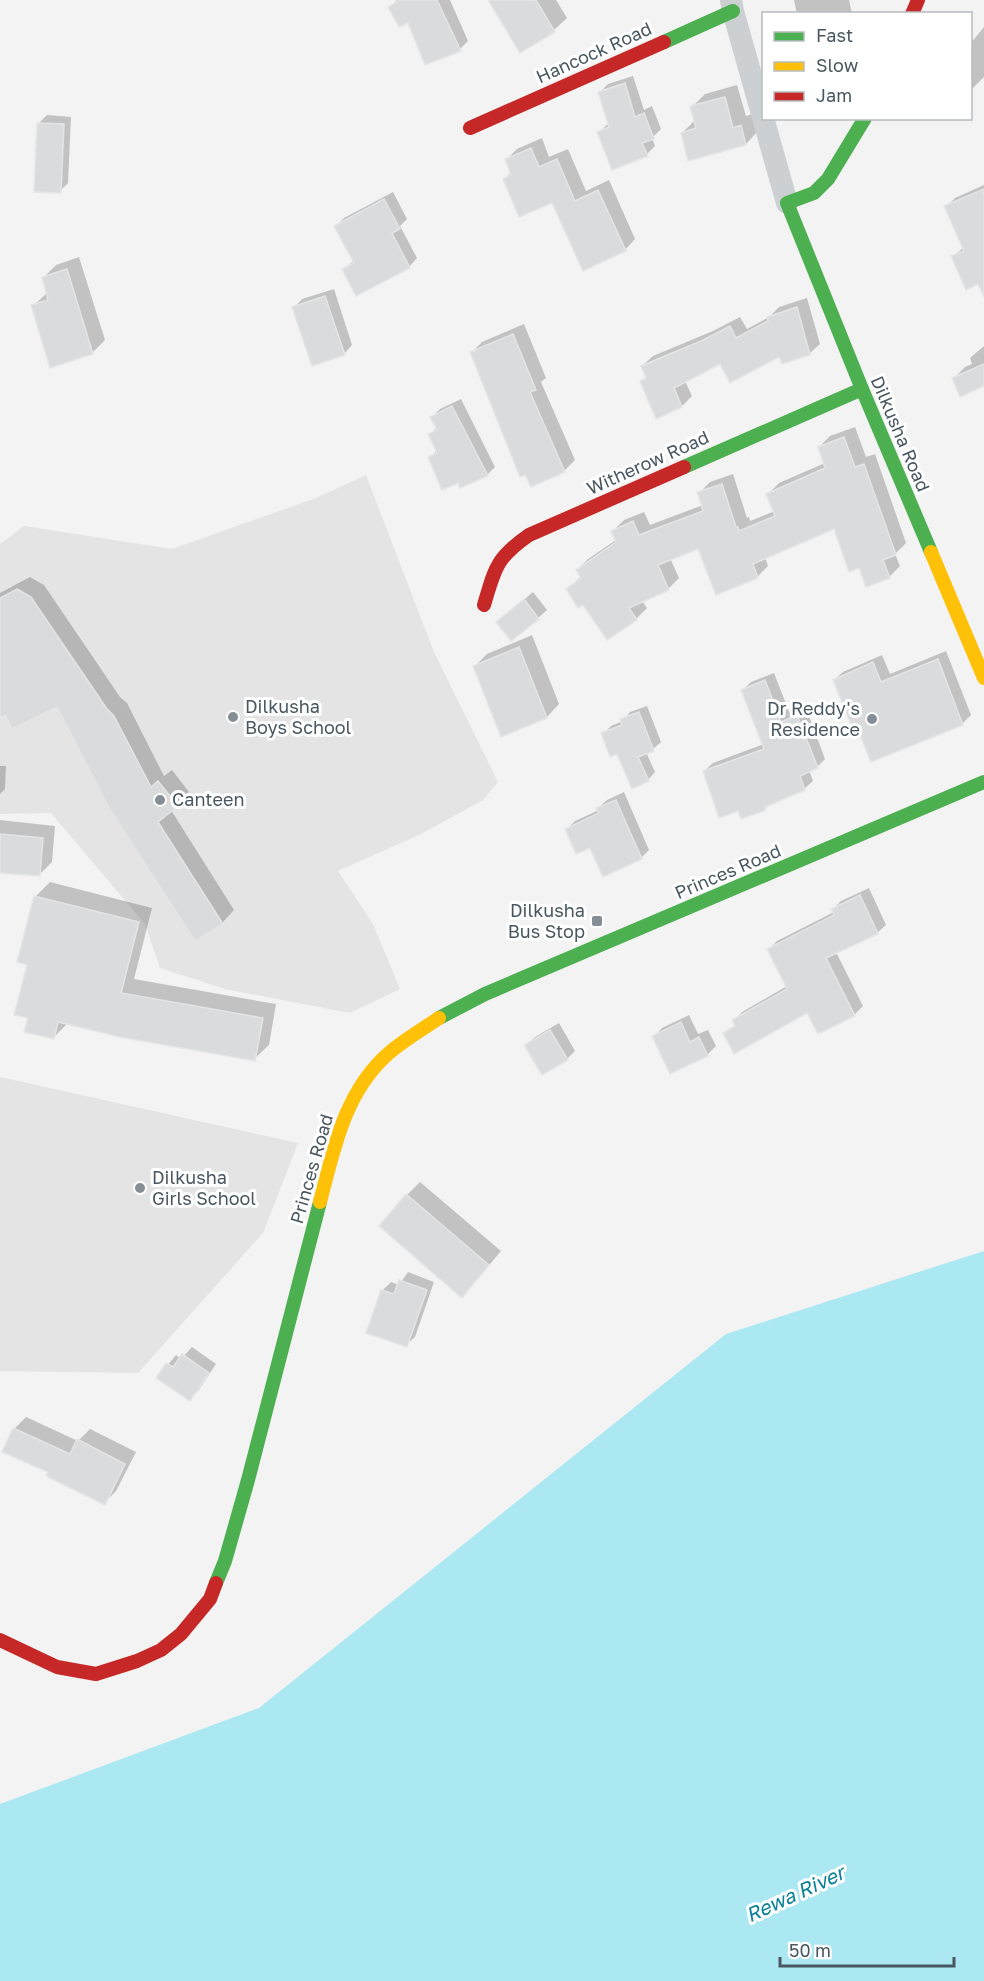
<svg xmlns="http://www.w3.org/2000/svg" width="984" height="1981" viewBox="0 0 984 1981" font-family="'Golos Text',sans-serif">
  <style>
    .education { fill: #e5e4e5 }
    .water { fill: #abe8f2 }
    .shadow { fill: #0003 }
    .building { fill: #d9dbdc; stroke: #e5e5e6; stroke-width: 1.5 }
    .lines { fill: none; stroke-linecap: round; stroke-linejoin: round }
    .street { stroke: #cdd0d2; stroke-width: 22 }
    .fast { stroke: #4caf50; stroke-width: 14 }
    .slow { stroke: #ffc107; stroke-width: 14 }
    .jam { stroke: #c62828; stroke-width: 14 }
    .poi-dot { fill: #848e94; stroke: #fff; stroke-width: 2 }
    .labels { text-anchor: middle; stroke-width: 6; stroke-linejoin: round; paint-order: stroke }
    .street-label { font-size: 18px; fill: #495761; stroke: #fff }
    .poi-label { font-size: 18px; fill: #495761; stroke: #fff; text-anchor: start }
    .water-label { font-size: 20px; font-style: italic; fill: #088296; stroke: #fff }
  </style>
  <rect width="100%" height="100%" fill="#f3f3f3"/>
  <g class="education">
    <path d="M366,475l68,177 64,130 -15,18 -62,34 -83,37 35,53 27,65 -50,24 -125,-24 -65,-21 -15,-44 -94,-111 -51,1v-270l24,-18 148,23 144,-51z"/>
    <path d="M0,1077l298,66 -35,90 -125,140 -138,-2z"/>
  </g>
  <path class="water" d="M984,1251v730h-984v-177l259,-96 467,-374z"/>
  <g class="shadow">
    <path d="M397,0h53l18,41 -8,8 -52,-29 -18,-13z"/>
    <path d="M489,0h67l11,18 -13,12z"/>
    <path d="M794,0h55l3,14h-55z"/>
    <path d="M984,27v50l-12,12 -2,-45z"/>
    <path d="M633,76l11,34 8,-4 9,23 -9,9 3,8 -8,8 -48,-22 10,-9 -10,-30 9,-9z"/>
    <path d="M737,85l9,31 7,-2 5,17 -12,13 -64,-11 13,-13 -3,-13 13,-13z"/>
    <path d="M47,115l24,2 -3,66 -8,8 -22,-67z"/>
    <path d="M542,138l7,19 19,-8 18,42 23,-11 26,59 -10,11 -72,-48 -48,-23 6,-7 -5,-12 11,-11z"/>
    <path d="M984,185v95l-31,-23 11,-10 -18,-40 9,-9z"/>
    <path d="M393,192l14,27 -7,7 17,32 -8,9 -65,3 10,-10 -18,-34 8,-8z"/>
    <path d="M79,257l26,83 -13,13 -59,-47 15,-14 -5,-14 13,-13z"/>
    <path d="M334,289l18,56 -8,9 -50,-46 8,-9z"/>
    <path d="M807,298l13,46 -11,10 -88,8 -36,19 7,15 -10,10 -25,11 -15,-36 5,-5 -5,-10 11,-10 60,-25 27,-14 7,12 22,-12 10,-10z"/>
    <path d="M524,324l22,54 -5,4 34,78 -10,10 -33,15 -60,-133 10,-10z"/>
    <path d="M984,346v38l-30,-6 11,-11 7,-3 -2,-6z"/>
    <path d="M461,399l34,68 -8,8 -29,6 -28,-23 7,-8 -7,-15 7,-8 -5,-10 8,-8z"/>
    <path d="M855,427l11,30 9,-3 31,89 -11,11 5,12 -11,11 -29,-11 -26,-39 -69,30 3,9 -11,11 -58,-30 -29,11 9,20 -11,11 -26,12 5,7 -11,11 -53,-16 -15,-14 13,-13 -4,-6 11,-11 28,-19 -3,-9 11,-11 20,-8 6,13 53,-20 -4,-12 11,-11 23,-8 14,44 2,-1 1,4 25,-10 -7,-17 11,-11 46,-20 -6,-16 11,-11z"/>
    <path d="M30,577l14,8 76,112 7,6 37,73 8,-6 17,22 -18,18 63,100 -12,13 -164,-218 -52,8 -6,3v-123z"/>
    <path d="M533,592l14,18 -9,8 -40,4z"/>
    <path d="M532,635l27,69 -12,13 -45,18 -28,-68 13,-13z"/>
    <path d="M946,651l25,64 -8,8 -91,37 -38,-80 9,-8 39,-17 8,19z"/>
    <path d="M774,673l16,41 16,-6 19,51 -8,8 -8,3 4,11 -9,8 -32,13 -7,7h-26l-35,-38 9,-8 51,-19 -21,-54 8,-8z"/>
    <path d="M647,706l14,36 -8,7 -7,3 9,20 -7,8 -31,-28 -14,-18 8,-8 12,-5 7,-9z"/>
    <path d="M0,766h6l-1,23 -5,5z"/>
    <path d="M624,792l25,58 -8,8 -50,-12 -24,-17 8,-8 24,-11 -1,-2 9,-8z"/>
    <path d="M0,820l55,6 -3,36 -13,13 -39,-4z"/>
    <path d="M50,882l102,26 -18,71 142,25 -7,41 -15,14 -186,-36 -15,15 -24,-21 -1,-54 7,-66z"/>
    <path d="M869,888l17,37 -9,8 -41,19 27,54 -9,9 -35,17 -11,-21 -83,23 11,-10 -2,-3 8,-9 45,-26 -18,-37 8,-8 57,-29 -1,-3 8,-8z"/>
    <path d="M689,1015l9,19 10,-4 8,16 -8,8 -38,18 -16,-35 8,-9z"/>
    <path d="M559,1023l16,28 -8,8 -41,-14 9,-8z"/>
    <path d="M420,1182l81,69 -27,32 -67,-88z"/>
    <path d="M408,1272l26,10 -19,55 -9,8 -38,-13 15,-42 8,-8 8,3z"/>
    <path d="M192,1347l24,17 -18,27 -8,8 -32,-22 18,-22 5,4z"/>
    <path d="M26,1417l52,24 12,-12 46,23 -20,39 -12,12 -54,-32 -36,-42z"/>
  </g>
  <g class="building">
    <path d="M400,0h37l24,51 -36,14 -17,-42 -9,4 -11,-20z"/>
    <path d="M488,0h48l19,32 -35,21z"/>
    <path d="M625,83l10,34 9,-4 10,26 -12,4 6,13 -36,14 -15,-38 12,-5 -11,-35z"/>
    <path d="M725,97l8,31 8,-3 5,20 -58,16 -7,-28 15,-5 -6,-22z"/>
    <path d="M37,123l27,1 -3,69 -27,-1z"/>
    <path d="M531,148l8,19 18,-8 18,42 23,-11 28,61 -43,20 -31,-68 -33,14 -16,-38 8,-4 -6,-16z"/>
    <path d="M984,189v108l-6,-13 -12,6 -15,-34 13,-5 -20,-45z"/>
    <path d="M384,199l16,30 -8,4 18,35 -54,28 -14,-27 12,-6 -20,-37z"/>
    <path d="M67,269l26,85 -43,14 -19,-63 17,-5 -6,-23z"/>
    <path d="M325,296l20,59 -33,11 -20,-59z"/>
    <path d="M797,307l13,48 -28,9 -3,-7 -49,26 -10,-19 -46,24 8,19 -26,12 -16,-38 6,-3 -5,-12 60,-25 29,-15 6,12 32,-17 -1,-4z"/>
    <path d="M513,334l23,56 -6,2 35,80 -34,15 -6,-12 -5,2 -50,-125z"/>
    <path d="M984,364v22l-24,11 -8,-19z"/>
    <path d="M452,406l36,70 -28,12 -2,-5 -16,7 -14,-33 9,-4 -9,-19 9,-4 -7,-13z"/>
    <path d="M844,437l11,30 9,-3 32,91 -13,5 7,18 -24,9 -7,-19 -10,4 -15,-43 -81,35 5,14 -42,17 -18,-46 -40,16 11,25 -40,18 8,12 -30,20 -24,-35 -5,3 -12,-19 15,-11 -5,-8 40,-28 -5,-11 22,-10 6,14 64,-24 -6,-19 25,-8 14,43h2l1,4 36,-15 -9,-22 59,-26 -7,-21z"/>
    <path d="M17,589l14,8 76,112 7,7 37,71 7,-6 20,25 -20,16 65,102 -28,17 -86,-133 -52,-101 -45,22 -7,-14 -5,3v-120z"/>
    <path d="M524,599l15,20 -28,22 -15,-19z"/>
    <path d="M519,647l28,71 -46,19 -28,-71z"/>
    <path d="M938,659l25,66 -92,37 -10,-25 -4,2 -24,-59 40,-18 8,20z"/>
    <path d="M765,680l16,42 16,-7 21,53 -18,8 5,14 -40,17 1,3 -25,9 -3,-8 -19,7 -16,-47 61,-22 -23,-59z"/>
    <path d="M639,712l15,39 -16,6 11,24 -17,8 -15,-35 -7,3 -9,-24 21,-8 -2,-6z"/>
    <path d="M616,800l26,59 -39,18 -13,-29 -14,6 -11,-25 34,-16 -3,-5z"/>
    <path d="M0,834l43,4 -3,38 -40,-3z"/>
    <path d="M860,895l18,39 -52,24 29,58 -37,18 -11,-21 -73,41 -11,-21 12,-7 -3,-6 55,-31 -20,-40 67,-34 -3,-6z"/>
    <path d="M34,896l105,26 -18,71 142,25 -8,43 -135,-24 -62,-15 -4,17 -30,-7 4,-14 -14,-3 13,-50 -10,-3z"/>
    <path d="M681,1022l9,20 9,-5 9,19 -38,18 -18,-38z"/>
    <path d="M550,1030l18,30 -26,15 -18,-30z"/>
    <path d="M406,1194l83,71 -27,33 -83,-72z"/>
    <path d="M399,1280l28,10 -20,57 -41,-14 15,-43 13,4z"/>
    <path d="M182,1354l27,19 -19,28 -34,-23 10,-15 7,4z"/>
    <path d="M13,1428l57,26 7,-15 48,25 -20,41 -59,-29 2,-4 -46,-20z"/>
  </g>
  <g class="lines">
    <path class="street" d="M731,0l2,11 54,192"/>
    <g class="fast">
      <path d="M664,42l69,-31"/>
      <path d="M865,118l-37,61 -14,14 -27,10 75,186 69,163"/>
      <path d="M684,467l178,-78"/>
      <path d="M439,1018l46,-24 499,-212"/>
      <path d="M216,1583l9,-22 23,-81 72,-278"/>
    </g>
    <g class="slow">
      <path d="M931,552l53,126"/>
      <path d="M320,1202c14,-54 25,-111 69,-149 15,-13 34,-24 50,-35"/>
    </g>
    <g class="jam">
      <path d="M912,14l6,-14"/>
      <path d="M470,128l194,-86"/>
      <path d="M484,605c11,-37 12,-47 45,-70l155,-68"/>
      <path d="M0,1640l57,27 39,7 41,-13 24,-11 20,-16 29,-35 6,-16"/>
    </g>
  </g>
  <g class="poi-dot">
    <circle cx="233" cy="717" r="6"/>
    <circle cx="872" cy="719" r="6"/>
    <circle cx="160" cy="800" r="6"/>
    <rect x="591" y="915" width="12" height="12" rx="3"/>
    <circle cx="140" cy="1188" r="6"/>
  </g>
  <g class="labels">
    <g class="street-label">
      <text transform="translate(594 53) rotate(-24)" y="6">Hancock Road</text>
      <text transform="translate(900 434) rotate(67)" y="6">Dilkusha Road</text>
      <text transform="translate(648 463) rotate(-24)" y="6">Witherow Road</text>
      <text transform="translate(728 872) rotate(-23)" y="6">Princes Road</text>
      <text transform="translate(312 1169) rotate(-74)" y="6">Princes Road</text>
    </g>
    <g class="poi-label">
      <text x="245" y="713">Dilkusha<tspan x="245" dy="21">Boys School</tspan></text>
      <text x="860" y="715" text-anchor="end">Dr Reddy's<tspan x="860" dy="21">Residence</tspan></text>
      <text x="172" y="806">Canteen</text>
      <text x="585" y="917" text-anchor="end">Dilkusha<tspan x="585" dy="21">Bus Stop</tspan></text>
      <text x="152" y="1184">Dilkusha<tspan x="152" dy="21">Girls School</tspan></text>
    </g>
    <g class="water-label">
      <text transform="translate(795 1894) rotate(-25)" y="7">Rewa River</text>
    </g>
  </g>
  <rect x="762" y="12" width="210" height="108" fill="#ffffff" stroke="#b6bcc0" stroke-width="1.5"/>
  <rect x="774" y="32" width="30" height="9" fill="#4caf50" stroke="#b6bcc0" stroke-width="1.5"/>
  <text x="816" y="42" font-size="18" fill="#495761">Fast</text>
  <rect x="774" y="62" width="30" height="9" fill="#ffc107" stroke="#b6bcc0" stroke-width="1.5"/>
  <text x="816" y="72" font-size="18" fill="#495761">Slow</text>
  <rect x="774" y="92" width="30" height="9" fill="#c62828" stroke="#b6bcc0" stroke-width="1.5"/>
  <text x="816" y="102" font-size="18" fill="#495761">Jam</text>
  <path d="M780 1957v9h174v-9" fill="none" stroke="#495761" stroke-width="3"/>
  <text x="789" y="1957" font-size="18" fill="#495761" stroke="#ffffff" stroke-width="4.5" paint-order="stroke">50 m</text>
</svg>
